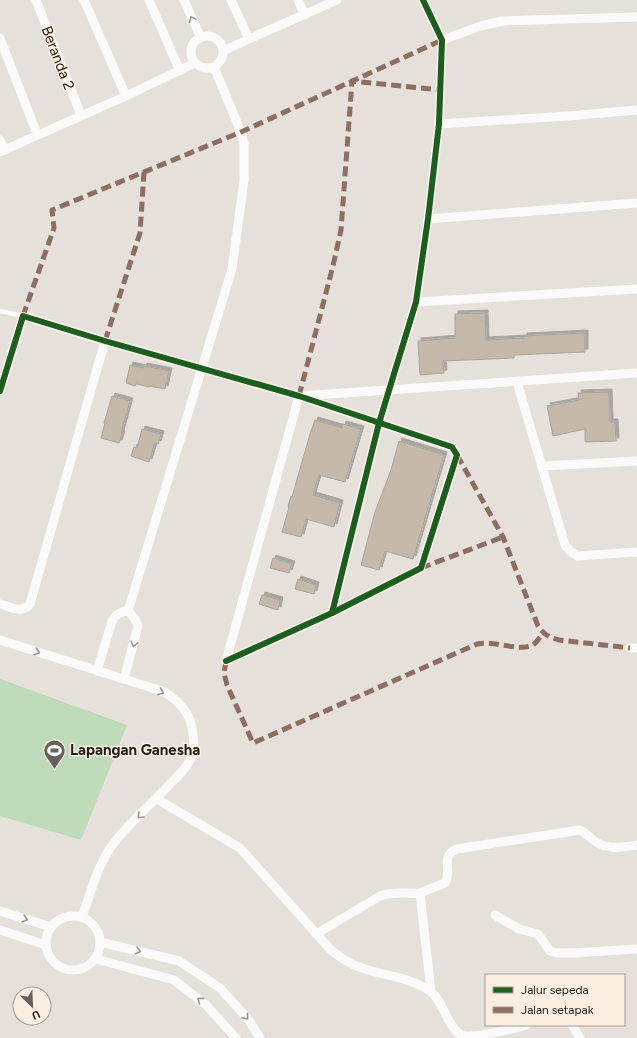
<svg xmlns="http://www.w3.org/2000/svg" width="637" height="1038" viewBox="0 0 637 1038" font-family="Figtree,sans-serif">
  <style>
    .green { fill: #bfdab8 }
    .building { fill: #c4b8a9; stroke: #a8a49f; filter: url(#shadow) }
    .lines { fill: none; stroke-linecap: round; stroke-linejoin: round }
    .service { stroke: #fbfaf9; stroke-width: 4.5 }
    .minor { stroke: #fbfaf9; stroke-width: 9 }
    .quiet { stroke: #8d6e63; stroke-width: 5; stroke-dasharray: 10 5; stroke-linecap: butt }
    .cycleway-casing { stroke: #faeee1; stroke-width: 8 }
    .cycleway { stroke: #1b5e20; stroke-width: 6 }
    .oneway { stroke: #999794 }
    .labels { text-anchor: middle; stroke-width: 3; stroke-linejoin: round; paint-order: stroke }
    .street-label { font-size: 15px; fill: #211d18; stroke: #faeee1 }
    .poi-label { font-size: 15px; font-weight: bold; fill: #211d18; stroke: #faeee1; text-anchor: start }
  </style>
  <defs>
    <filter id="shadow"><feDropShadow dx="3" dy="-3" stdDeviation="0" flood-color="#0004"/></filter>
  </defs>
  <rect width="100%" height="100%" fill="#e6e0da"/>
  <path class="green" d="M0,679l127,46 -46,115 -81,-24z"/>
  <g class="building">
    <path d="M485,313l1,27 38,-2v-2l61,-3v19l-71,3v3l-71,3 1,12 -24,2 -2,-34 37,-3v-24z"/>
    <path d="M130,365l13,3 1,-2 25,5 -4,18 -16,-3v1l-13,-3 -1,2 -9,-3z"/>
    <path d="M609,392l1,30h5l1,19 -31,1v-13l-32,7 -6,-30 32,-6 -1,-7z"/>
    <path d="M112,396l18,5 -9,32 1,1 -3,9 -18,-5 4,-15h-1z"/>
    <path d="M315,420l27,8 1,-4 18,5 -16,53 -26,-7 -6,20 27,8 -6,24 -28,-8 -5,18 -19,-5 7,-25 -1,-1 3,-10 1,1 18,-63z"/>
    <path d="M142,429l19,5 -3,10 -3,-1 -6,19 -18,-6 3,-9 3,1z"/>
    <path d="M399,441l45,14 -31,104 -28,-8 -6,19 -18,-5 14,-53 16,-42z"/>
    <path d="M273,558l19,6 -3,9 -19,-5z"/>
    <path d="M298,579l18,6 -2,9 -19,-5z"/>
    <path d="M262,595l18,5 -2,10 -19,-6z"/>
  </g>
  <g class="lines">
    <path class="service" d="M0,311l23,5"/>
    <g class="minor">
      <path d="M36,0l45,115"/>
      <path d="M84,0l42,96"/>
      <path d="M149,0l31,71"/>
      <path d="M184,0l17,38"/>
      <path d="M231,0l18,39 88,-39"/>
      <path d="M298,0l7,15"/>
      <circle cx="207" cy="52" r="16"/>
      <path d="M0,38l37,96"/>
      <path d="M442,40l39,-14 21,-5 135,-4"/>
      <path d="M223,51l26,-12"/>
      <path d="M439,124l129,-8 69,-6"/>
      <path d="M0,140l4,9"/>
      <path d="M0,152l126,-56 69,-33"/>
      <path d="M428,219l209,-16"/>
      <path d="M416,302l221,-13"/>
      <path d="M517,382l48,163 6,7 7,4 59,-4"/>
      <path d="M0,391l23,-75 82,25 194,55 153,51 5,8 -36,113 -89,45 -106,48"/>
      <path d="M542,466l95,-5"/>
      <path d="M0,604c10,3 23,10 30,0l75,-263"/>
      <path d="M128,611l104,-342 12,-89v-36l-3,-12 -27,-65"/>
      <path d="M332,613l47,-190 37,-121 12,-83 11,-95 3,-84 -19,-40"/>
      <path d="M0,640l162,51c15,8 26,19 30,36 1,8 3,16 1,24 -2,13 -13,23 -22,32 -19,21 -45,42 -60,64 -14,20 -21,48 -29,70"/>
      <path d="M630,648h7"/>
      <path d="M226,661l73,-265 338,-23"/>
      <path d="M97,671l15,-50c4,-7 8,-9 16,-10"/>
      <path d="M124,679l14,-53 -3,-7 -7,-8"/>
      <path d="M157,799l83,49 90,101c7,6 14,11 22,15 25,12 55,11 78,27 14,10 18,40 34,45 14,2 47,-7 63,-11"/>
      <path d="M420,893l25,-10c8,-13 -6,-27 12,-34l123,-19c6,3 10,8 16,12 13,8 26,5 41,3"/>
      <path d="M0,911l51,16"/>
      <path d="M495,915l24,14 19,5 12,17 7,2h17l63,-4"/>
      <circle cx="73" cy="943" r="27"/>
      <path d="M0,930l46,15"/>
      <path d="M316,934l64,-38c13,-5 26,-2 40,-3l11,99"/>
      <path d="M100,942l79,19 41,27 28,31 12,19"/>
      <path d="M96,959l78,21 32,25 30,33"/>
      <path d="M572,1025l8,13"/>
    </g>
    <g class="quiet">
      <path d="M23,316l31,-88 -2,-18 189,-78 201,-92"/>
      <path d="M105,341l35,-108 4,-61"/>
      <path d="M299,396l34,-130 8,-36 11,-149 88,9"/>
      <path d="M457,455l46,82 35,89c6,9 11,11 21,14l71,8"/>
      <path d="M421,568l82,-31"/>
      <path d="M226,661l-2,12 3,12 26,58 224,-99c15,-4 43,8 56,1 4,-3 7,-8 10,-12"/>
    </g>
    <defs>
      <g id="cycleway">
        <path d="M0,391l23,-75 82,25 194,55 153,51 5,8 -36,113 -89,45 -106,48"/>
        <path d="M332,613l47,-190 37,-121 12,-83 11,-95 3,-84 -19,-40"/>
      </g>
    </defs>
    <use href="#cycleway" class="cycleway-casing"/>
    <use href="#cycleway" class="cycleway"/>
  </g>
  <defs><path id="oneway-chevron" d="M-2-3.5L2.5 0L-2 3.5" fill="none" stroke-width="1.6" stroke-linecap="round" stroke-linejoin="round"/></defs>
  <g class="oneway">
    <use href="#oneway-chevron" transform="translate(192 19) rotate(-114)"/>
    <use href="#oneway-chevron" transform="translate(134 644) rotate(105)"/>
    <use href="#oneway-chevron" transform="translate(37 652) rotate(18)"/>
    <use href="#oneway-chevron" transform="translate(161 692) rotate(22)"/>
    <use href="#oneway-chevron" transform="translate(140 816) rotate(135)"/>
    <use href="#oneway-chevron" transform="translate(25 919) rotate(17)"/>
    <use href="#oneway-chevron" transform="translate(138 951) rotate(14)"/>
    <use href="#oneway-chevron" transform="translate(200 1000) rotate(-143)"/>
    <use href="#oneway-chevron" transform="translate(246 1017) rotate(51)"/>
  </g>
  <defs>
    <symbol id="stadium-pin" viewBox="-11 -11 22 30"><path d="M0 17L-7.5 6A9.5 9.5 0 1 1 7.5 6Z" fill="#66615c" stroke="#faeee1"/><path d="M0-5a6.5 5 0 1 0 0 10a6.5 5 0 1 0 0-10ZM-3.5-1.8h7v3.6h-7Z" fill="#fff"/></symbol>
  </defs>
  <g fill-rule="evenodd">
    <use href="#stadium-pin" x="42" y="738" width="25" height="34"/>
  </g>
  <g class="labels">
    <g class="street-label">
      <text transform="translate(58 58) rotate(69)" y="5">Beranda 2</text>
    </g>
    <g class="poi-label">
      <text x="70" y="755">Lapangan Ganesha</text>
    </g>
  </g>
  <rect x="485" y="974" width="140" height="52" fill="#faeee1" stroke="#a39a91"/>
  <rect x="493" y="987" width="20" height="6" fill="#1b5e20" stroke="#a39a91"/>
  <text x="521" y="994" font-size="12" fill="#211d18">Jalur sepeda</text>
  <rect x="493" y="1007" width="20" height="6" fill="#8d6e63" stroke="#a39a91"/>
  <text x="521" y="1014" font-size="12" fill="#211d18">Jalan setapak</text>
  <g transform="translate(32 1006) rotate(156)"><circle r="19" fill="#faeee1" stroke="#a39a91"/>
  <path d="M0-3L7 15L0 10L-7 15Z" fill="#66615c"/>
  <text y="-6" font-size="11" font-weight="bold" text-anchor="middle" fill="#211d18">U</text>
  </g>
</svg>
